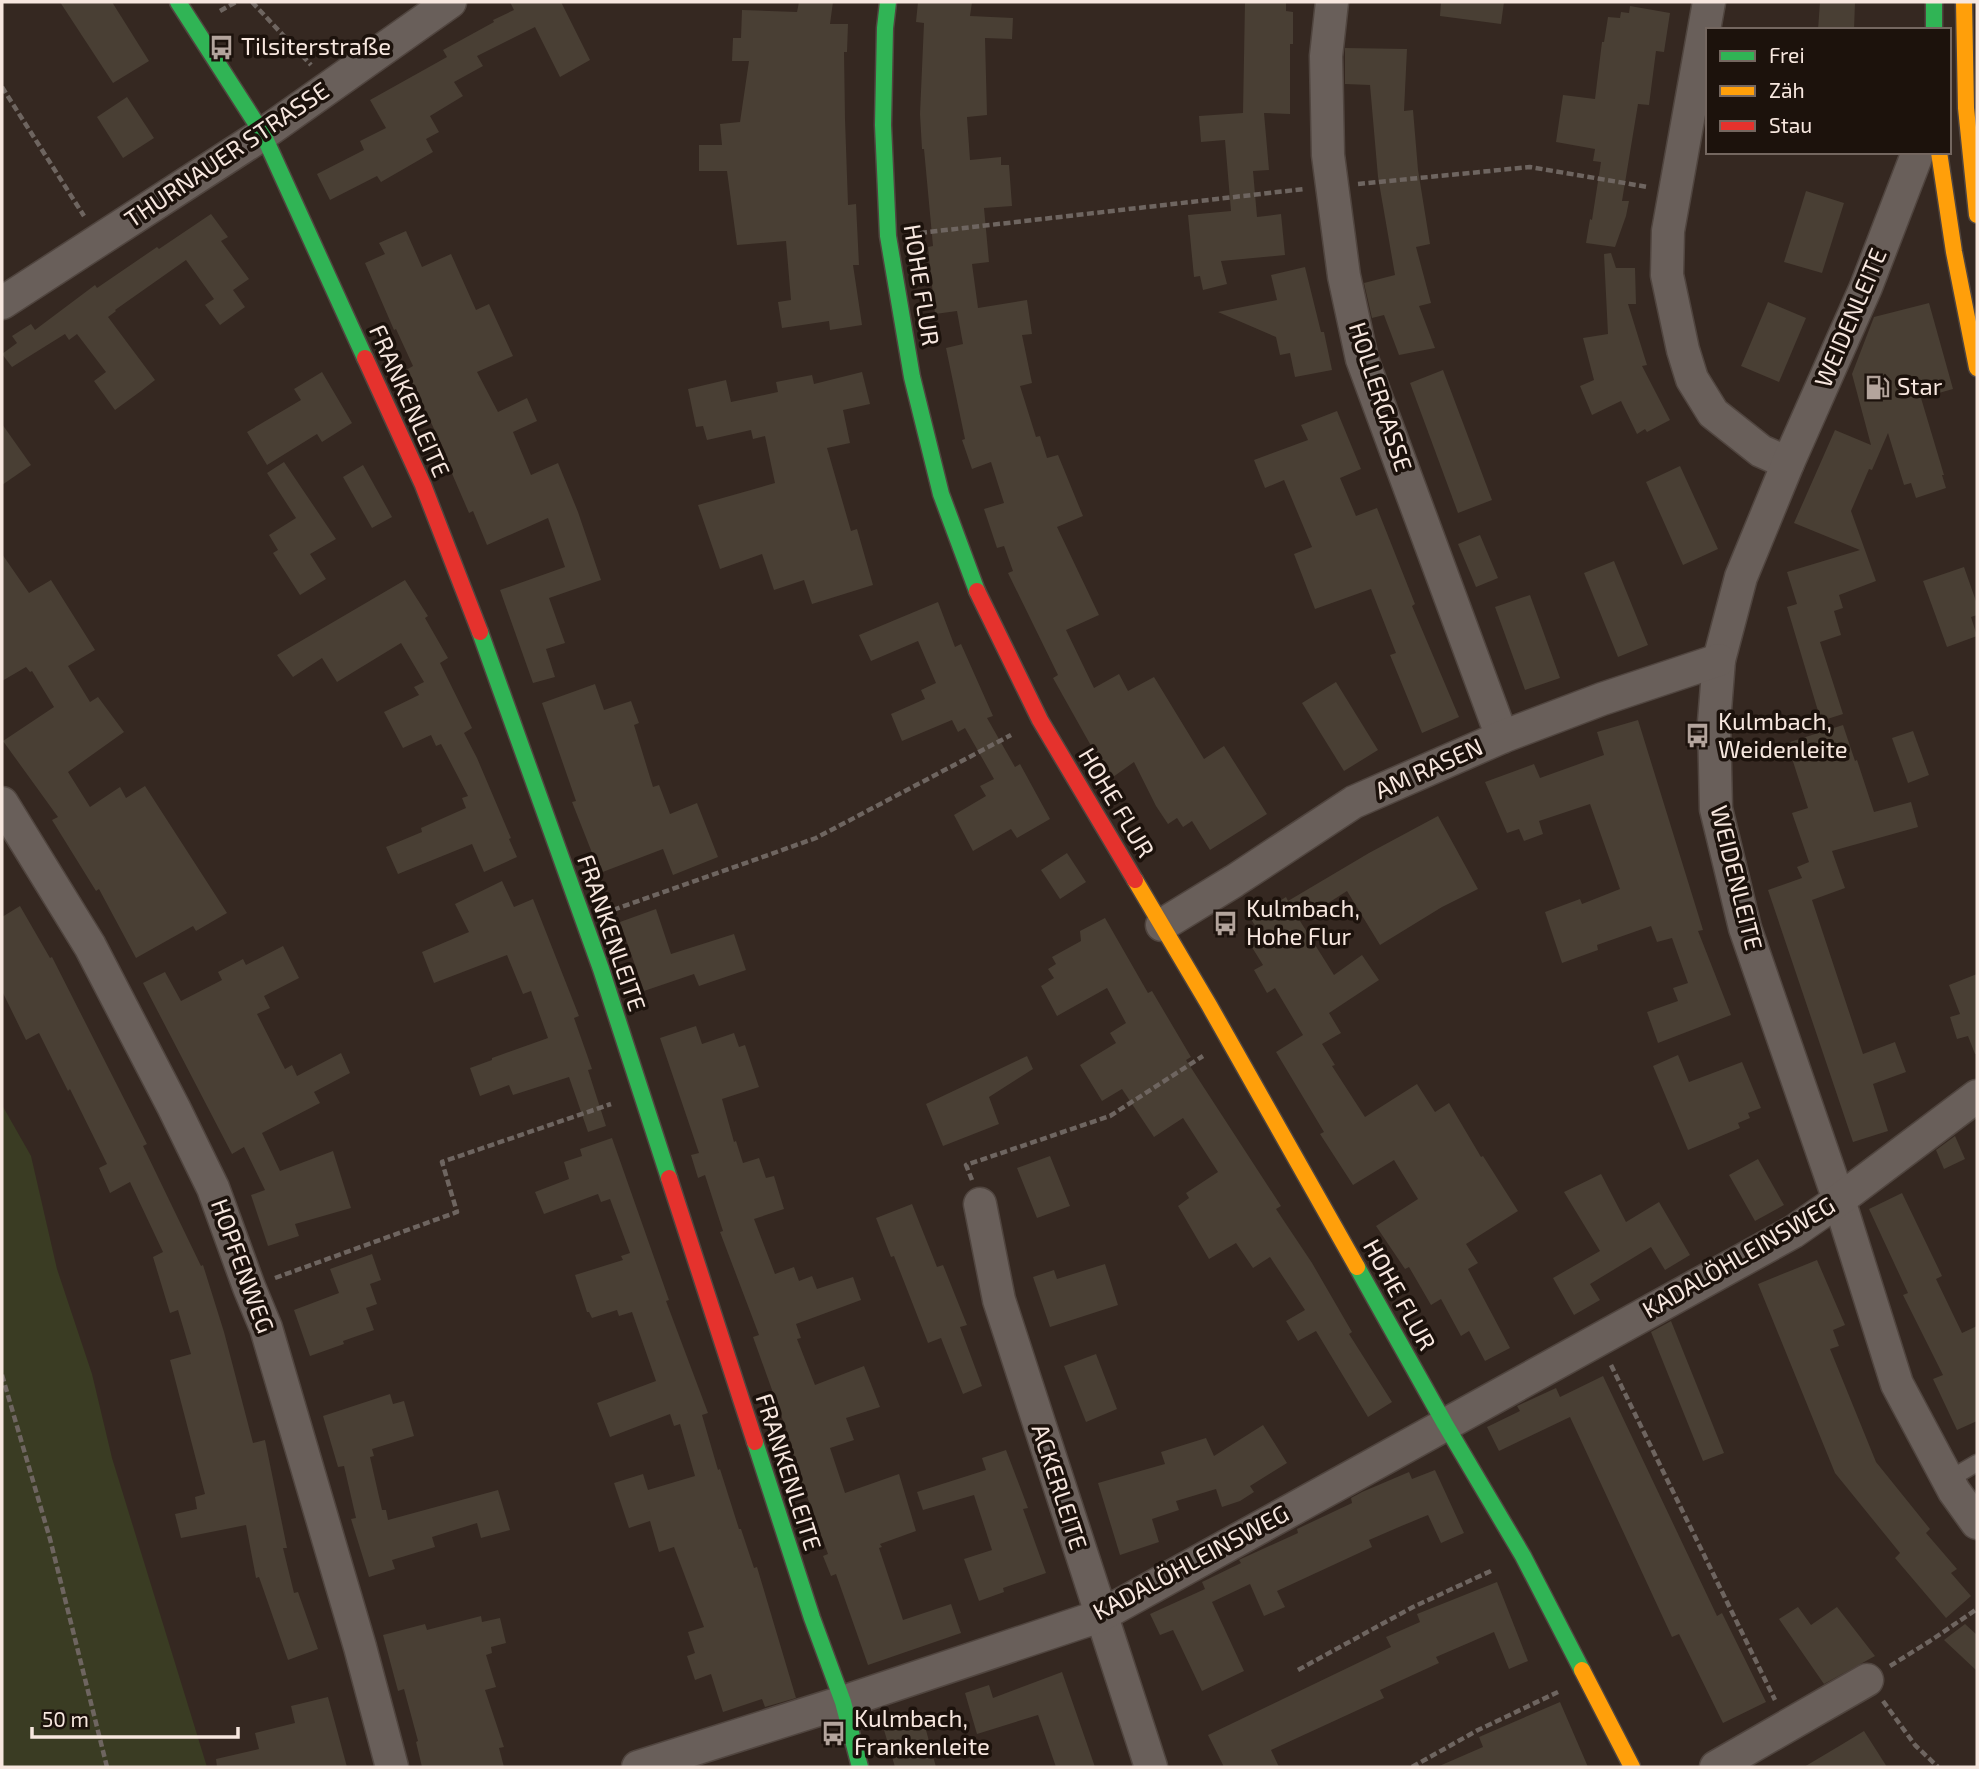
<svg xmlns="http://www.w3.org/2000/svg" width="1979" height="1769" viewBox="0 0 1979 1769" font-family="'Exo 2',sans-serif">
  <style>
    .green { fill: #3a3c23 }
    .building { fill: #493f34 }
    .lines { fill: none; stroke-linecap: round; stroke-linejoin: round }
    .lane-casing { stroke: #50453f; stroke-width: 19 }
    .street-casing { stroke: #50453f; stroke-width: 35 }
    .fast-casing { stroke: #50453f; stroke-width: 19 }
    .slow-casing { stroke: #50453f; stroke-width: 19 }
    .jam-casing { stroke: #50453f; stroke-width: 19 }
    .path { stroke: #6e6560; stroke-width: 4.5; stroke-dasharray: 7 3.5; stroke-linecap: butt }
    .lane { stroke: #695f5a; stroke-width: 16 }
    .street { stroke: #695f5a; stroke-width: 32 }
    .fast { stroke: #30b455; stroke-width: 16 }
    .slow { stroke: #ff9f0a; stroke-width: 16 }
    .jam { stroke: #e5322d; stroke-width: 16 }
    .labels { text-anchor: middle; stroke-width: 7; stroke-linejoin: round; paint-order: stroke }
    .poi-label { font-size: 24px; fill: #f7e7df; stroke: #1c120c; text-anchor: start }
    .street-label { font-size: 24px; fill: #f7e7df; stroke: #1c120c }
  </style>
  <rect width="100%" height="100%" fill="#352821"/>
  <path class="green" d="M2,1105l29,51 26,113 35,105 20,84 95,309h-205z"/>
  <g class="building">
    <path d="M60,2h52l37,59 -36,22z"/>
    <path d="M510,2h51l29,58 -30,17 -25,-50 -58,29 6,10 -29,16 9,14 -33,20 9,16 -13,7 7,13 -52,30 -4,-6 -47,24 -13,-26 47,-24 -4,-9 26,-13 -16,-28 77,-43 -4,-7 51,-28 -1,-2 21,-10z"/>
    <path d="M799,2h34l-3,22h18l-1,28h-3l1,67 3,86 8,-1 3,61h-6l9,60 -32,5 -1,-9 -47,7 -4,-26 13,-2 -5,-59 -49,4 -10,-74h-28v-26h23l-2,-21 20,-2 9,-61h-17l1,-23h8l1,-28 55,2z"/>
    <path d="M918,2h54l-2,14 43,2 -1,21 -27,-1 2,77 -20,2 3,43 31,-3v8h8l3,41 -28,2 5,54 -17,2 6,44 49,-8 5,34 -10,1 10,48 -12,3 16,51 4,-1 7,22 11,-3 25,61 -26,11 42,88 -33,15 28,58 25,-14 9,17 26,-14 50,82 20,-13 43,68 -57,36 -18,-29 -9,6 -6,-9 -9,6 -12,-18 -22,-44 -21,15 -23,-33 -37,-66 5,-3 -50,-102 5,-2 -9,-25 -7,2 -13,-39 20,-6 -13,-41 -19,7 -10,-29 3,-1 -19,-91 17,-4 -6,-33 -22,3 -7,-67 5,-1 -9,-97h-2l-2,-35 4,-91 -8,-1z"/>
    <path d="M1245,2h41v9l7,1v32h-3v70l-26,-1 5,57 -16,1 4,46 24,-3 4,41 -64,6 6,23 -24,6 -3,-14 -6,1 -6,-62 43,-4 -6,-71 -24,2 -2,-26 44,-3z"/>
    <path d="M1441,2h63l-3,22 -61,-8z"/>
    <path d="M1820,2h35l-1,28h-36z"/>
    <path d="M1630,6l40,7 -6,39 -8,-1 -7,54 -11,-1 -16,97h7l-3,15 -11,31 -29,-4 4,-24 2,1 9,-58 -8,-1 2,-12 -39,-7 7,-47 32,4 7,-57h2l4,-25 12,1 1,-6 8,1z"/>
    <path d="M1345,48l62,1 -3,62 9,-1 5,60 12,74 -14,3 15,56 -12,3 16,42 -36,7 -15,-40 -12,3 -8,-35 31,-8 -17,-98 -8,-92 -25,-1z"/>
    <path d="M127,97l27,41 -31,20 -26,-41z"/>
    <path d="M1806,191l38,12 -22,70 -38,-11z"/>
    <path d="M211,214l17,23 -7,4 28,38 -16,11 12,17 -25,18 -15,-20 9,-6 -28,-39 -71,50 1,1 -8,6 47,63 -14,11 -26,19 -21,-29 12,-9 -29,-38 -8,6 -4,-6 -53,33 -10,-13 15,-11 -5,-7 19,-12 4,6 60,-45 2,3 60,-41 2,2z"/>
    <path d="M406,231l16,36 29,-13 25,56 13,-6 24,52 -36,16 21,40 29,-14 10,23 -24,11 18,43 27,-12 20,49 23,68 -52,18 16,45 -19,6 9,28 -22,6 -33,-93 65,-23 -17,-49 -61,27 -14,-34 -4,2 -25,-58 2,-1 -40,-84 7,-4 -17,-37 -2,1 -29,-67 20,-9 -6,-11z"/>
    <path d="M1611,253l5,15h19l1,36h-8l19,61 -5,1 28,54 -23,12 -2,-3 -8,5 -16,-33 -29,14 -12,-29 14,-6 -11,-42 25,-4 -4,-80z"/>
    <path d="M1305,267l16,65h3l8,38 -37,7 -5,-24 -10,2 -4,-18 -58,-25 59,-12 -6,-25z"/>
    <path d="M1768,302l38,16 -27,64 -38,-16z"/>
    <path d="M1929,303l24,86 -32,9 23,77h-2l4,13 -30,10 -5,-15 -7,2 -16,-52 -16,37 -3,-1 -18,42 25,70 -37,14 4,13 -9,3 7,24 -21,7 23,72 -22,7 -34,-114 10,-3 -10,-32 73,-22 -66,-27 41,-93 36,15 -19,-71 22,-57z"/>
    <path d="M1443,370l49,130 -34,13 -48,-130z"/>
    <path d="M322,372l30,51 -30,19 -5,-8 -50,31 -20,-33 54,-32 -7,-11z"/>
    <path d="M862,372l8,32 -27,6 7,33 -23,5 24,83 6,-2 16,56 -61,19 -8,-24 -30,10 -12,-36 -42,15 -22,-64 77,-22 -10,-47 -12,3 -2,-9 -44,10 -4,-14 -7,1 -8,-38 38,-9 5,22 47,-10 -2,-10 36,-7 2,9z"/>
    <path d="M1337,411l24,58 -21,9 16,38 21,-8 38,96 -3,2 47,111 -37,16 -32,-78 6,-2 -25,-64 -56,20 -21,-55 18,-7 -28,-67 -19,8 -11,-28 54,-20 -7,-15z"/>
    <path d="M2,424l29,41 -29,20z"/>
    <path d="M284,462l52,77 -26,15 16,25 -26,16 -27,-42 5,-3 -9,-15 27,-17 -29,-45z"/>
    <path d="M363,465l29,52 -20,11 -29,-51z"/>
    <path d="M1680,466l38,83 -35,16 -37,-83z"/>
    <path d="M1480,535l18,43 -22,9 -18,-43z"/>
    <path d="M2,554l27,39 22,-13 44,70 -27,16 22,36 8,-5 26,35 -56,40 22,35 30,-20 6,11 19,-12 82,127 -31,18 -3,-5 -57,32 -37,-69 -3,2 -44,-71 6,-3 -55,-76 51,-34 -22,-36 -2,1 -4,-5 -24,14z"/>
    <path d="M1614,561l34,84 -30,12 -34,-84z"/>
    <path d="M1964,567l13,37v11l-6,2 6,19 -30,11 -24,-66z"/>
    <path d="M405,580l23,36 -3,2 23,40 -8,5 32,65 -8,5 13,25 34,80 -2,1 8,18 -33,15 -12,-28 -74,30 -12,-27 36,-15 -1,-4 45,-20 -4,-10 6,-2 -27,-52 -5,2 -5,-11 -28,13 -19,-36 35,-17 -5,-8 10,-5 -23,-39 -64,39 -15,-24 -29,19 -16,-22z"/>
    <path d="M1530,595l30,83 -35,12 -30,-83z"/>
    <path d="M938,602l17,45 6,-3 32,72 -6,2 28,49 5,-3 30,55 -33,19 -6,-9 -38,22 -19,-36 32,-19 -6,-10 14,-7 -29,-51 -7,4 -6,-12 -50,21 -11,-27 34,-15 -4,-9 15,-7 -18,-42 -47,20 -12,-26z"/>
    <path d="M1336,682l42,68 -34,21 -42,-68z"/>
    <path d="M595,684l9,26 27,-9 8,22 -5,2 19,62 6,-2 11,29 27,-11 21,54 -45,18 -10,-26 -63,24 -28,-71 4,-1 -34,-98z"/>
    <path d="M1638,720l65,210 -5,1 33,84 -73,28 -11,-31 31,-11 -5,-13 15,-5 -16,-45 -15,4 -6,-16 -54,19 1,5 -36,13 -17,-51 35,-13 2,5 38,-15 -30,-85 -51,17 4,13 -19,7 -5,-12 -12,4 -22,-51 49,-18 6,14 64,-23 -7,-23z"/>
    <path d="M1843,725l12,36 2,-1 17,52 37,-10 7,25 -86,24 13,37 -33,12 51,154 32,-12 11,30 -33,12 15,47 -35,11 -85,-252 34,-12 -5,-11 12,-5 -17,-49 16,-5 -21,-65z"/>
    <path d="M1913,731l16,44 -21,8 -16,-45z"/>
    <path d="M1438,816l40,73 -36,18 -62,38 -33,-54 -47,30 34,54 28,-20 17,25 -50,33 12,20 -19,11 13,21 -3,1 33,51 52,-33 18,28 14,-9 32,54 2,-1 35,55 -52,33 12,19 -10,6 42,79 -25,13 -16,-30 -8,5 -20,-37 -10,6 -22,-38 -4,2 -29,-43 42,-27 -24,-39 -41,25 -33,-51 4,-2 -48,-80 27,-17 -28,-47 -8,5 -13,-23 9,-5 -18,-29 12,-7 -6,-10 35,-22 2,4 81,-48z"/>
    <path d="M1067,853l19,29 -26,17 -19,-29z"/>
    <path d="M502,881l12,26 19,-8 46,117 -5,2 18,51 -4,1 18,56 -18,6 -19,-55 -56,18 -4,-10 -29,11 -10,-28 22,-8v-2l56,-20 -17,-47 -8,3 -16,-39 -73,28 -12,-31 47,-20 -14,-28z"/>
    <path d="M20,906l30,52 2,-1 95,187 -4,2 58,120 2,-1 21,67 29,111 12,-3 22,108h-4l11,45 4,-1 20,57 -30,11 -29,-83 -3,1 -10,-53 -65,13 -6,-24 22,-5 -2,-12 10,-3 -35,-134 21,-6 -13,-44 -8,3 -17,-56 10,-5 -33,-70 -20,11 -11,-25 8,-4 -37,-75 -2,2 -29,-58 -13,7 -24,-49v-74z"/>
    <path d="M656,909l15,45 63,-20 12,36 -47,16 -5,-12 -50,17 -24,-69z"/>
    <path d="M1105,918l43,75 4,-2 39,66 -5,3 95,146 -5,3 36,54 40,69 -3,2 43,68 -24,15 -52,-86 -18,10 -12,-20 19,-11 -35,-53 -17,11 -17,-25 -27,16 -31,-53 11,-8 -3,-5 32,-21 -35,-54 -29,19 -32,-48 -20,12 -22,-36 36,-22 -6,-10 16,-10 -19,-35 -50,28 -16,-30 13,-8 -6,-9 8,-5 -4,-7 29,-16 -1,-10z"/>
    <path d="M283,946l16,32 -35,18 6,12 -13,6 28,55 7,-4 5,11 44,-23 9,20 -36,19 6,11 -58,30 18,38 53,-20 18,57 -56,16 4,12 -31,10 -17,-51 14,-5 -21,-43 -12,7 -89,-171 22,-11 16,29 41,-21 -4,-8 25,-13 3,6z"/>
    <path d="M1977,974v80h-2l-7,-18 -11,3 -7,-22 10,-3 -11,-29z"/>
    <path d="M696,1026l6,18 32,-11 5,14 6,-2 14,42 -37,12 12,43 2,-1 7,22 16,-5 7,20 8,-2 10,33 -30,10 21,55 19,-7 5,14 13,-5 5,13 36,-12 8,23 -65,24 5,14 -4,1 18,46 49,-19 16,41 -34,11 8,22 -24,8 15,45 54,-19 17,57 -36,13 2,3 -3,1 24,72 48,-16 10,29 -93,32 -32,-91 -5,2 -8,-20 5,-2 -40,-110 3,-1 -38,-106 6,-2 -39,-103 3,-1 -18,-56 -7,3 -7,-23 8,-2 -39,-115z"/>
    <path d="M1678,1055l11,27 53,-20 19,46 -13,5 2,5 -12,5 2,5 -52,22 -35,-84z"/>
    <path d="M1027,1056l6,13 -44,28 10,27 -56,22 -17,-42z"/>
    <path d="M1955,1136l10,23 -21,10 -8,-19z"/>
    <path d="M612,1138l57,162 -3,1 42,112 -6,2 16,55 2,-1 19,60h2l13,39 3,-1 39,131 -31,9 -3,-8 -39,13 -12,-38 -16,6 -8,-24 8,-3 -7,-21 16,-5 -30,-80 -15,5 -9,-31 -21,7 -15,-45 29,-9 5,16 47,-14 -15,-52 -6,2 -4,-12 -60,23 -13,-34 59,-22 -24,-69 -13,4 -2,-6 -25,8 -3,-6h-2l-12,-37 48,-15 -2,-4 9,-3 -20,-54 -9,3 -3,-8 -54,20 -9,-22 34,-13 -5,-17 18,-6 -2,-7z"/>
    <path d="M1050,1156l20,50 -33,12 -20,-50z"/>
    <path d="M1758,1159l26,46 -29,16 -26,-46z"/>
    <path d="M1601,1174l25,48 33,-20 31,53 -25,15 -14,-23 -61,37 10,16 -26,15 -21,-37 47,-27 -36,-59z"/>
    <path d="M1902,1193l40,83 -6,3 26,54 15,-7v95l-20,9 -24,-51 10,-4 -40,-80 5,-2 -39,-84z"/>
    <path d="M912,1204l25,63 6,-2 24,60 -7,2 22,59 -19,8 -22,-56 -13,5 -34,-87 -3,1 -15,-39z"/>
    <path d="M372,1254l9,26 -11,4 7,20 -11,4 8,22 -31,11 1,3 -34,12 -16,-46 45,-17 -9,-24z"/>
    <path d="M1817,1260l28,65 -12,5 6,16 -9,3 46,113 54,67 -4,4 31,36 -6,4 20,23 -25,22 -51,-60 5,-5 -65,-80 -77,-189z"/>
    <path d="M1105,1264l13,41 -68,22 -17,-50 21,-7 3,9z"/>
    <path d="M1671,1321l53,132 -21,8 -52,-129z"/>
    <path d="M1096,1354l21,55 -31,13 -22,-56z"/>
    <path d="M1603,1376l114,240 5,-3 44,89 -43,21 -44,-89 -7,3 -102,-220 -71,34 -12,-24 33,-16 -3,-5 39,-18 4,9z"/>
    <path d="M390,1394l3,10 11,-3 10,35 -42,13 2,7 -4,1 12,53h4l2,10 110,-30 12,40 -29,8 -4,-15 -45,14 3,10 -43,13 3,9 -26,8 -18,-58 5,-1 -12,-52 -6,1 -15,-51z"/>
    <path d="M1263,1425l24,38 -37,23 4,6 -14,9 -18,6 -6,-18 -40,12 3,9 -27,9 7,23 -39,13 -22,-72 67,-19 -4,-12 45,-14 8,18z"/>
    <path d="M1006,1450l22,58 -5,1 23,64 -43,15 1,4 -25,9 -15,-42 28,-9 -18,-55 -51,15 -6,-18 69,-22 -4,-12z"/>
    <path d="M1435,1470l29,63 -23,10 -13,-28 -29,12 -30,13 3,7 -95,44 8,16 -21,9 -14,-32 -38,18 32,69 -42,20 -29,-61 -13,5 -10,-21 55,-25 -3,-7 39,-19 -2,-3 4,-2 55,-25 -1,-4 55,-26 -1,-5 11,-6 47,-20 3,7z"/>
    <path d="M1497,1582l31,79 -19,8 -15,-37 -58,25 3,6 -59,27 4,8 -113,52 8,17h-55l-16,-32 183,-88 -5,-10 34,-15 -3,-8z"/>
    <path d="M1798,1607l13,18 26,-18 38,49 -51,28 -45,-65z"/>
    <path d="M481,1616l1,6 18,-4 6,25 -15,4 1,6 -6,2 10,32 -11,3 19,57 -5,1 5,19h-82l-6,-25 2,-1 -14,-52 -6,2 -15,-56 42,-11 2,6z"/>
    <path d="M1965,1624l12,11v36l-33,-31z"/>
    <path d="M1062,1672l33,95h-39l-18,-52 -61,19 -12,-41 24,-8 4,13z"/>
    <path d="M328,1697l19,70h-130l-1,-8 43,-10 -4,-16 40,-10 -4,-17z"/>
    <path d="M1560,1702l28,65h-151l46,-20 -4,-10z"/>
    <path d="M923,1719l13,48h-41l-11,-37z"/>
    <path d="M1864,1731l23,36h-83l37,-22z"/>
  </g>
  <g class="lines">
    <defs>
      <path id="lane" d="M1948,1480l29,-17"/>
      <g id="street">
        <path d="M1332,2l-6,54 2,99 16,121 18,83 140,378"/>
        <path d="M1709,2l-41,229 -1,44 16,75 9,29 21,34 48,38 27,12"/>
        <path d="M1918,152l-52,135 -78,176 -47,114 -22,83 -5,62 2,87 29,119 94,272 58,184 57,107 23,32"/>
        <path d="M2,303l261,-169 187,-132"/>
        <path d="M2,803l88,143 84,162 39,80 36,99 17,41 94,319 32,120"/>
        <path d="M1162,925l72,-44 120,-79 148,-65 100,-38 117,-39"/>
        <path d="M980,1204l19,96 152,467"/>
        <path d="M638,1767l205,-65 257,-86 693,-384 46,-32 138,-104"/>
        <path d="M1716,1767l151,-87"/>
      </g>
      <g id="fast">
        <path d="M178,2l85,132 102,224"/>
        <path d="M888,2l-3,26 -2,97 5,111 24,141 29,117 36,97"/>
        <path d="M1934,2v28"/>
        <path d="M480,632l121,337 68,209"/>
        <path d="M1357,1267l88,157 78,132 59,114"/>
        <path d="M755,1442l57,176 31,84 17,65"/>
      </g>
      <g id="slow">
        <path d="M1964,2l2,106 11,107"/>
        <path d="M1939,152l15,100 23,116"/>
        <path d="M1135,880l74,125 148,262"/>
        <path d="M1582,1670l50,97"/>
      </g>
      <g id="jam">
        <path d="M365,358l58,127 57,147"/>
        <path d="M977,591l63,129 95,160"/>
        <path d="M669,1178l86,264"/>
      </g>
    </defs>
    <use href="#lane" class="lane-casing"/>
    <use href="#street" class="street-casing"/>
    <use href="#fast" class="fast-casing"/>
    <use href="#slow" class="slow-casing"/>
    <use href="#jam" class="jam-casing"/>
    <g class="path">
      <path d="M252,2l59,63"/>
      <path d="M220,11l16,-9"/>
      <path d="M2,87l82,129"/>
      <path d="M1358,184l172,-17 118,20"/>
      <path d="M920,233l384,-44"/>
      <path d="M613,910l203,-72 195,-103"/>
      <path d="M972,1180l-6,-15 144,-49 93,-60"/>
      <path d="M275,1278l182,-66 -15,-50 169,-58"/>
      <path d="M1611,1365l164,335"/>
      <path d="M2,1375l48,164 57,228"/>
      <path d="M1890,1666l40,-25 47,-32"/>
      <path d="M1298,1670l115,-63 80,-37"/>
      <path d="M1883,1701l32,44 23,22"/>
      <path d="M1412,1767l66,-37 80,-38"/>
    </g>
    <use href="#lane" class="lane"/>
    <use href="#street" class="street"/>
    <use href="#fast" class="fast"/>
    <use href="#slow" class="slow"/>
    <use href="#jam" class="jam"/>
  </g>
  <defs>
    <symbol id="bus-bare" viewBox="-9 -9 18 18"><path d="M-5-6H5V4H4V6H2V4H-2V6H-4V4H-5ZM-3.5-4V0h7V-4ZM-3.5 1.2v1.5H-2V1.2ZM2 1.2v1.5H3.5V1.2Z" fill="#b3a49c" stroke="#1c120c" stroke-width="2.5" paint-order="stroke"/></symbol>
    <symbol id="fuel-bare" viewBox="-9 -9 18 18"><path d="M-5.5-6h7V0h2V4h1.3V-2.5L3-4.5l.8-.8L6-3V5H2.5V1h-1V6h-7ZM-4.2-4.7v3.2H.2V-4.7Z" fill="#b3a49c" stroke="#1c120c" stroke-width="2.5" paint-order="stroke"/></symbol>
  </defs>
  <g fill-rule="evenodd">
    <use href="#bus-bare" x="204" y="30" width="35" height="35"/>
    <use href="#fuel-bare" x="1860" y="370" width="35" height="35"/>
    <use href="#bus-bare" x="1680" y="718" width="35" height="35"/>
    <use href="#bus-bare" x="1208" y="906" width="35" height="35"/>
    <use href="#bus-bare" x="816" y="1716" width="35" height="35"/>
  </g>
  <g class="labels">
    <g class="poi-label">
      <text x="241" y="55">Tilsiterstraße</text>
      <text x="1897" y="395">Star</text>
      <text x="1718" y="730">Kulmbach,<tspan x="1718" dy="28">Weidenleite</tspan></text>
      <text x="1246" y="917">Kulmbach,<tspan x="1246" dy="28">Hohe Flur</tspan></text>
      <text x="854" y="1727">Kulmbach,<tspan x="854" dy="28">Frankenleite</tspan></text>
    </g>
    <g class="street-label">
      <text transform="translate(227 155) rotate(-34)" y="8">THURNAUER STRASSE</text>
      <text transform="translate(921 285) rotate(81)" y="8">HOHE FLUR</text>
      <text transform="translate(1851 318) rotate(-67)" y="8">WEIDENLEITE</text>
      <text transform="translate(1380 397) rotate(72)" y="8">HOLLERGASSE</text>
      <text transform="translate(409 401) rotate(66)" y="8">FRANKENLEITE</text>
      <text transform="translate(1429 769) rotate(-24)" y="8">AM RASEN</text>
      <text transform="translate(1116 803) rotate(59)" y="8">HOHE FLUR</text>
      <text transform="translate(1736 878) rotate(76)" y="8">WEIDENLEITE</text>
      <text transform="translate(611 933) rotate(71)" y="8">FRANKENLEITE</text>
      <text transform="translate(1739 1258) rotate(-30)" y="8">KADALÖHLEINSWEG</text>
      <text transform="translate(242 1266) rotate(70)" y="8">HOPFENWEG</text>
      <text transform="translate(1399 1295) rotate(61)" y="8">HOHE FLUR</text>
      <text transform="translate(788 1472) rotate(72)" y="8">FRANKENLEITE</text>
      <text transform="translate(1059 1487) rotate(72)" y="8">ACKERLEITE</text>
      <text transform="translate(1191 1563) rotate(-28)" y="8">KADALÖHLEINSWEG</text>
    </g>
  </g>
  <rect width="1979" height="1769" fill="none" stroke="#f7e7df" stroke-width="7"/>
  <rect x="1706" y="28" width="245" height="126" fill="#1c120c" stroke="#746760" stroke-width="2"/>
  <rect x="1720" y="51" width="35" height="10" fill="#30b455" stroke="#746760" stroke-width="2"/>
  <text x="1769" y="63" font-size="21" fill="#f7e7df">Frei</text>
  <rect x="1720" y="86" width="35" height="10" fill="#ff9f0a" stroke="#746760" stroke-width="2"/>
  <text x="1769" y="98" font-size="21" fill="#f7e7df">Zäh</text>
  <rect x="1720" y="121" width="35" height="10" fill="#e5322d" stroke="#746760" stroke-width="2"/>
  <text x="1769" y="133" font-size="21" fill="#f7e7df">Stau</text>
  <path d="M32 1727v10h206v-10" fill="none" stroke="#f7e7df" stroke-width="3.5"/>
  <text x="42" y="1727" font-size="21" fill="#f7e7df" stroke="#1c120c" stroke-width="5" paint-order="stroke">50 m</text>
</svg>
